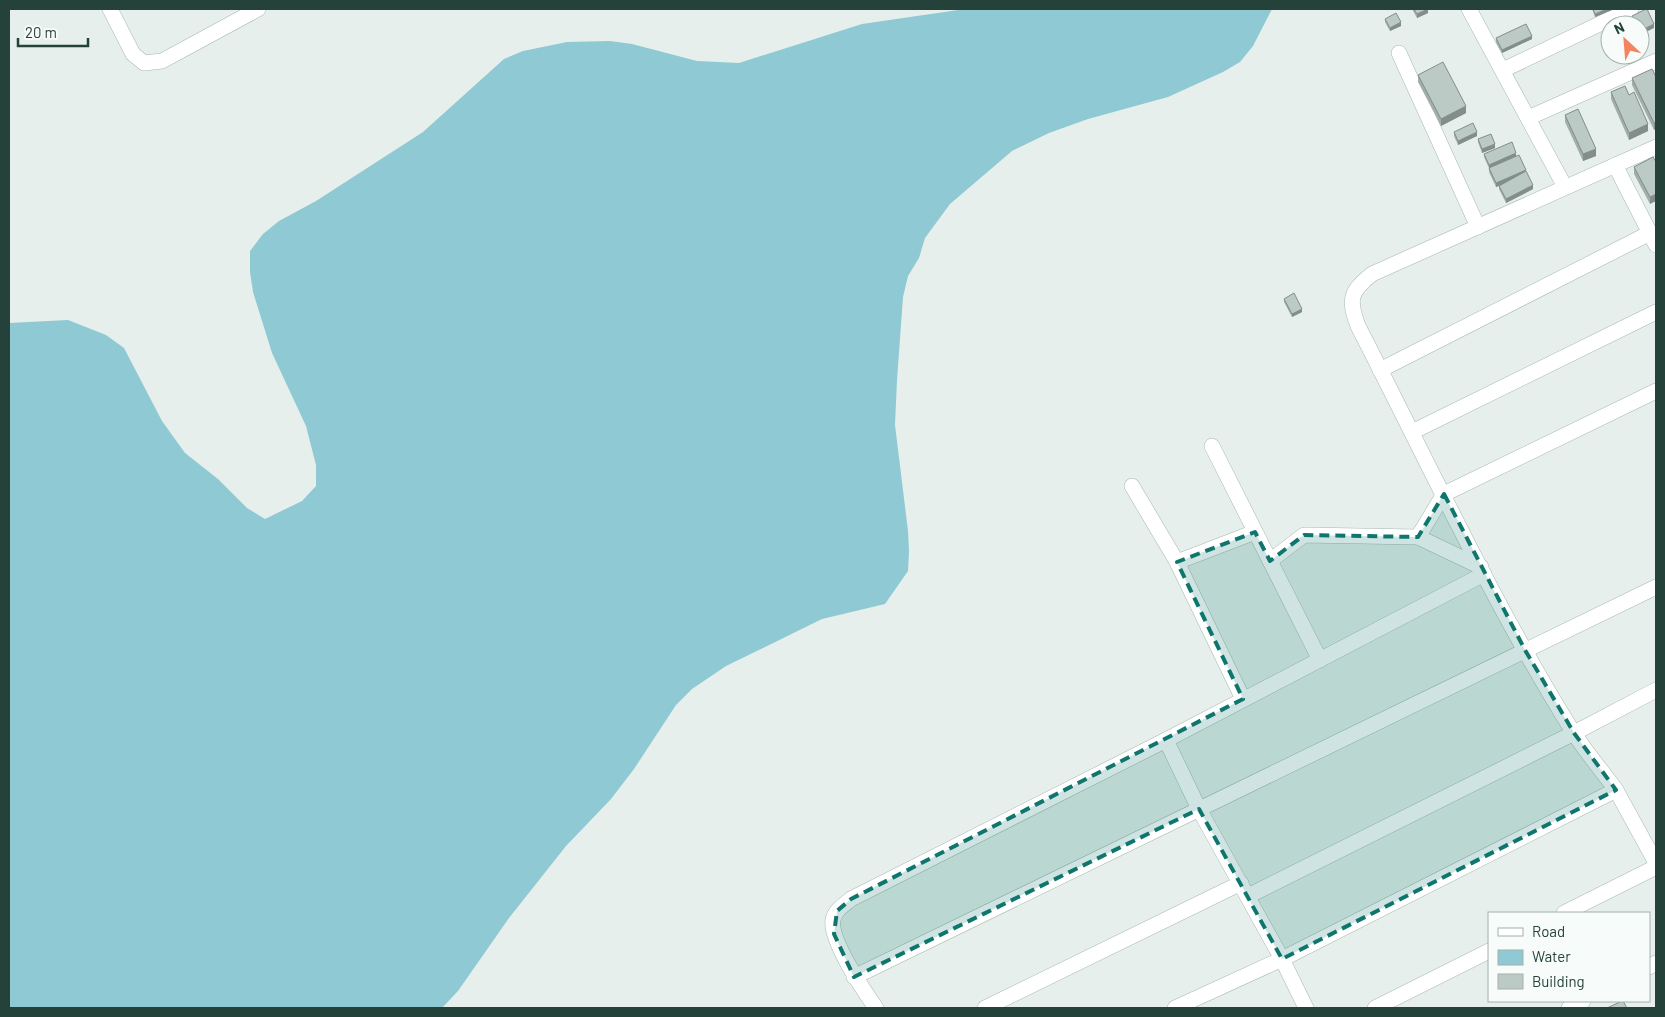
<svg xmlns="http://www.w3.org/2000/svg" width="1665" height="1017" viewBox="0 0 1665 1017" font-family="Barlow,sans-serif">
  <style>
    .water { fill: #8ec9d4 }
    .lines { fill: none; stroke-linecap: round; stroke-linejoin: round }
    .minor-casing { stroke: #a8b8b2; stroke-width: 16 }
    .minor { stroke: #fff; stroke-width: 15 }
    .wall { fill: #a1aea9 }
    .shaded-wall { fill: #838d89 }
    .building { fill: #bbcac4; stroke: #838d89 }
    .marked { fill: #0f766e; fill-opacity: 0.2; stroke: #0f766e; stroke-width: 4; stroke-dasharray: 10 6; stroke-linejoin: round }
  </style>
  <rect width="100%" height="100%" fill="#e6efeb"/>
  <path class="water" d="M965,9h307l-19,37 -13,16 -17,10 -55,25 -80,22 -39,14 -37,18 -62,53 -25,34 -6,20 -11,18 -5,21 -6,83 -2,45 13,106 1,20 -1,20 -23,33 -63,15 -96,47 -34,23 -16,16 -42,64 -23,30 -45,47 -57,72 -51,73 -16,17h-433v-685l59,-3 38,15 18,13 38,73 23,32 33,26 29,29 18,11 37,-18 14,-15v-21l-10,-39 -34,-73 -19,-61 -3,-20v-21l13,-17 16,-13 37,-20 107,-69 81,-73 19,-8 44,-9 43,-1 22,3 65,17 42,2 123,-39z"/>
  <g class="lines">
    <defs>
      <g id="minor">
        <path d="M110,9l23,45 11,9 18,-2 96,-52"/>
        <path d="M1469,9l96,178"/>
        <path d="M1399,53l79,174"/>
        <path d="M1503,70l128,-61"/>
        <path d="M1528,118l128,-57"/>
        <path d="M1615,165l41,80"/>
        <path d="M1380,370l270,-137"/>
        <path d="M1412,432l244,-120"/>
        <path d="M1212,446l108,214"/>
        <path d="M1132,486l45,76 66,137"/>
        <path d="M1418,537l63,30"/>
        <path d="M1270,561l34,-26 114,2 26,-43 212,-103"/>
        <path d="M1177,562l78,-30"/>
        <path d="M1166,740l33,69 83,150 24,49"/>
        <path d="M1616,790c-14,-19 -30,-38 -43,-58 -81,-130 -145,-270 -215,-406 -10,-27 -8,-34 14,-52l284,-127"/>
        <path d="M1248,896l326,-163 82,-43"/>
        <path d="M1564,913l92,-46"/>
        <path d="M1649,967l7,-4"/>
        <path d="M854,977l802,-390"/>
        <path d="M876,1008c-12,-17 -47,-69 -43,-88 2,-10 10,-14 18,-21l315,-159 318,-166"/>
        <path d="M985,1008l256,-125"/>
        <path d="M1175,1008l107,-49 334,-169 40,73"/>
        <path d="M1375,1008l114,-57"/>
        <path d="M1569,1008l14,-7"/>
      </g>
    </defs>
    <use href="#minor" class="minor-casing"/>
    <use href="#minor" class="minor"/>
  </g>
  <g class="wall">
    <path d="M1412,9h16v4l-11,5z"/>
    <path d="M1592,9h20v1l-17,7z"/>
    <path d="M1632,16l22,12 -14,-3h-5l-3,-6z"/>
    <path d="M1385,19l16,7 -11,5 -5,-9z"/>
    <path d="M1496,38l36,1 -30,14 -6,-11z"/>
    <path d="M1418,75l48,38 -25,13 -23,-44z"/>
    <path d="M1656,77l-2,53 -22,-45v-7z"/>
    <path d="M1611,92l18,3 19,36 -19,9 -18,-41z"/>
    <path d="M1565,115l31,41 -13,5 -18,-39z"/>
    <path d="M1454,132l23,4 -19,9 -4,-9z"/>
    <path d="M1478,139l17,9 -13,5 -4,-11z"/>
    <path d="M1484,154l32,2 10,16 7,17 -27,14 -7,-14v-3l-3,1 -7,-15v-4l-5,-11z"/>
    <path d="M1656,162l-6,42 -16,-30v-7z"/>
    <path d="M1284,299l18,13 -10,5 -8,-15z"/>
  </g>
  <g class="shaded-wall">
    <path d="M1428,9v4l-11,5v-4z"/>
    <path d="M1607,9h5v1l-17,7v-3z"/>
    <path d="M1401,22v4l-11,5v-3z"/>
    <path d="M1654,24v4l-14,7v-4z"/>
    <path d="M1532,36v3l-30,14v-3z"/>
    <path d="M1466,106v7l-25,13v-7z"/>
    <path d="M1656,122v7l-2,1v-7z"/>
    <path d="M1648,124v7l-19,9v-7z"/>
    <path d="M1477,132v4l-19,9v-4z"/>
    <path d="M1495,144v4l-13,5v-4z"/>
    <path d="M1596,149v7l-13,5v-7z"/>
    <path d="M1516,153v3l-27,12v-3z"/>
    <path d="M1526,170v3l-30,14v-4z"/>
    <path d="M1533,185v4l-27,14v-4z"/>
    <path d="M1656,194v7l-6,3v-7z"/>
    <path d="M1302,309v3l-10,5v-3z"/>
  </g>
  <g class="building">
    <path d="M1414,9h14l-11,5z"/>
    <path d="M1593,9h14l-12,5z"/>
    <path d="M1646,9h1l7,15 -14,7v-6h-4l-4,-9z"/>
    <path d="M1396,13l5,9 -11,6 -5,-9z"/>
    <path d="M1526,24l6,12 -30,14 -6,-12z"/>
    <path d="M1443,62l23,44 -25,13 -23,-44z"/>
    <path d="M1652,69l4,8v45l-2,1 -22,-45z"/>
    <path d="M1625,86l4,9 5,-3 14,32 -19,9 -18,-41z"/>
    <path d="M1578,109l18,40 -13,5 -18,-39z"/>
    <path d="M1473,123l4,9 -19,9 -4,-9z"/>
    <path d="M1491,134l4,10 -13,5 -4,-10z"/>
    <path d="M1512,142l4,11 -27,12 -5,-11z"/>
    <path d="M1519,155l7,15 -30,13 -7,-15z"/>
    <path d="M1653,157l3,5v32l-6,3 -16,-30z"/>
    <path d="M1526,171l7,14 -27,14 -7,-13z"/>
    <path d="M1294,293l8,16 -10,5 -8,-15z"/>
    <path d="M1622,1001h1l4,7h-20z"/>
  </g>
  <path class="marked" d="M1444,494l81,156 49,83 42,57 -334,169 -83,-150 -345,168 -20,-43 3,-23 14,-12 392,-200 -66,-137 78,-30 15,29 34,-26 114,2z"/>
  <rect width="1665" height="1017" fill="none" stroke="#24423a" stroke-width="20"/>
  <rect x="1488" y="912" width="162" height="90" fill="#f7fbf9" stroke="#a3b1ad"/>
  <rect x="1498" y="928" width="25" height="8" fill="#ffffff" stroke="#a3b1ad"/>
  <text x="1532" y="937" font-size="15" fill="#24423a">Road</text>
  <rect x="1498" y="950" width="25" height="15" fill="#8ec9d4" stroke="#a3b1ad"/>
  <text x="1532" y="962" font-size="15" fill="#24423a">Water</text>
  <rect x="1498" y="974" width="25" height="15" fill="#bbcac4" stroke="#a3b1ad"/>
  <text x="1532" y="987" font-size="15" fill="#24423a">Building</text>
  <g transform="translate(1625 40) rotate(334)"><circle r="24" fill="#f7fbf9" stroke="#a3b1ad"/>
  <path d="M0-4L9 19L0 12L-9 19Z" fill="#f4845f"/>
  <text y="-8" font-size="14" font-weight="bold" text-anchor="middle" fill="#24423a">N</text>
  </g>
  <path d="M18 38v8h70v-8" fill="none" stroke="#24423a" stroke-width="2.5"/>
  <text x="25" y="38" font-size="15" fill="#24423a" stroke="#f7fbf9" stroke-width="4" paint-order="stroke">20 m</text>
</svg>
